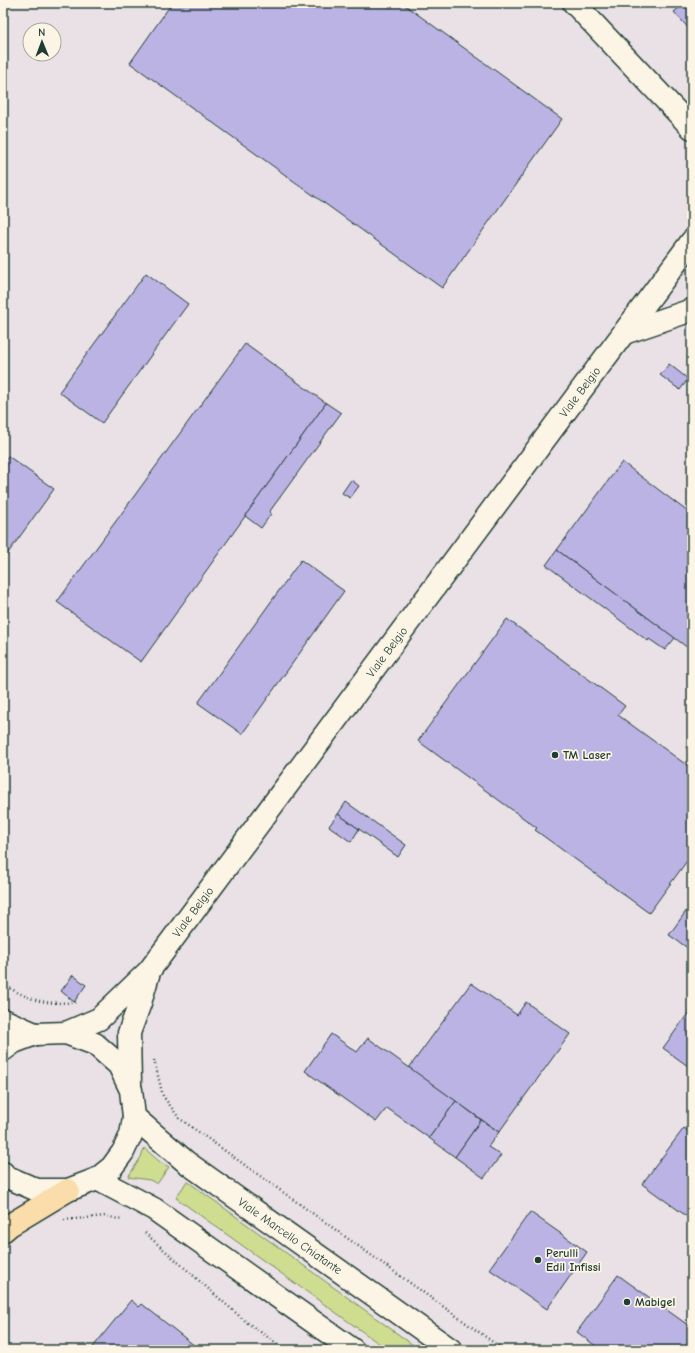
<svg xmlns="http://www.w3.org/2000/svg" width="695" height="1353" viewBox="0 0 695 1353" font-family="'Comic Neue',sans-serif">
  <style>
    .built { fill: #e9e1e5; fill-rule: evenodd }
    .green { fill: #cfdd91; stroke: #778d62 }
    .building { fill: #bcb3e5; stroke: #1f3d34 }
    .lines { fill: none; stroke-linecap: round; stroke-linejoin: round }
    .minor-casing { stroke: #1f3d34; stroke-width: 25 }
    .major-casing { stroke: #1f3d34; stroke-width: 25 }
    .path { stroke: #1f3d34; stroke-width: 2.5; stroke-dasharray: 1 3; stroke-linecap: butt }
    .minor { stroke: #fcf5e5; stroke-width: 22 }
    .major { stroke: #faddab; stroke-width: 22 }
    .poi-dot { fill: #1f3d34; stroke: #fcf5e5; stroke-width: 1.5 }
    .labels { text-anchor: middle; stroke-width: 3.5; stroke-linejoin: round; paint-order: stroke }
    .street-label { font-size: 12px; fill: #1f3d34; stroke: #fcf5e5 }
    .poi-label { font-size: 12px; font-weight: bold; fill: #1f3d34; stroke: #fcf5e5; text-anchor: start }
  </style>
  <rect width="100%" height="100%" fill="#fcf5e5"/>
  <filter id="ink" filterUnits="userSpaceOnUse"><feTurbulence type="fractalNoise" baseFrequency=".025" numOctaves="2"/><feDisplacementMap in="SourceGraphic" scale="8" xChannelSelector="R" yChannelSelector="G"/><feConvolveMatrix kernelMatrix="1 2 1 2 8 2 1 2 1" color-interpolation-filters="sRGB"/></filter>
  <g filter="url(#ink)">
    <path class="built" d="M3,3h689v1347h-689zM30,30h24v24h-24z"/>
    <g class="green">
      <path d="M144,1148l16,14 9,5 -12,17 -7,-4 -22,-3 13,-20z"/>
      <path d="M187,1181l233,169h-32l-212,-152z"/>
    </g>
    <g class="building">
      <path d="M172,3h230l160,116 -120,169 -312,-225z"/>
      <path d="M685,3h7v29l-18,-20z"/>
      <path d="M146,273l42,31 -86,119 -43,-31z"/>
      <path d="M245,344l81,59 -185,259 -84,-60z"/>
      <path d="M669,364l19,15 -8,11 -20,-15z"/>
      <path d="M326,403l15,10 -71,98 1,3 -10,14 -16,-12z"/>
      <path d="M8,456l46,33 -51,71v-96z"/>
      <path d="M622,462l70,53v136l-135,-101z"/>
      <path d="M351,480l8,6 -9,12 -8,-5z"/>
      <path d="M557,550l118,88 -10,12 -16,-11 -1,2 -102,-76z"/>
      <path d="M301,560l43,31 -102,143 -44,-31z"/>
      <path d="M507,619l118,87 -7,9 74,54v85l-43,59 -114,-83 2,-2 -119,-87z"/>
      <path d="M346,802l60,43 -8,12 -60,-43z"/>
      <path d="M338,814l21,15 -8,13 -22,-16z"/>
      <path d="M692,903v48l-23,-16z"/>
      <path d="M73,975l13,10 -12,17 -13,-11z"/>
      <path d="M471,983l46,32 9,-13 44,32 -71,98 -90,-64z"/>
      <path d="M692,1008v61l-29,-21z"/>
      <path d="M331,1034l26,18 11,-14 88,63 -27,37 -42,-30 -11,14 -71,-51z"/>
      <path d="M456,1101l25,19 -26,37 -26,-19z"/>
      <path d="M481,1120l18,12 -11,15 13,8 -17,23 -29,-21z"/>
      <path d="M684,1128l8,6v86l-50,-36z"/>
      <path d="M530,1212l57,40 -40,57 -58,-40z"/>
      <path d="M618,1275l74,53v22h-91l-24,-18z"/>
      <path d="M131,1300l8,7 3,-3 58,46h-103l-4,-3z"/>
    </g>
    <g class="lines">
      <defs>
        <g id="minor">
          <path d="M574,3l118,125"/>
          <path d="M624,333l68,-23"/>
          <path d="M3,1020l32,14"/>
          <path d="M66,1033l33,-14 50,-48 543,-730"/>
          <path d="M3,1050l11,-8 21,-8 31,-1 29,11 24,21 12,25 3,27 -3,18 -8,17 -11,15 -15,12 -29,11h-31l-32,-14 -2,-3"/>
          <path d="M130,1084l-1,-51 11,-30 9,-31"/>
          <path d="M134,1117l52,45 265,188"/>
          <path d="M97,1179l57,30 199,141"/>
        </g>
        <path id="major" d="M3,1231l7,-6 58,-35"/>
      </defs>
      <use href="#minor" class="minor-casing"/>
      <use href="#major" class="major-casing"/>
      <g class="path">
        <path d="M3,984c28,17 41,21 74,18"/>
        <path d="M154,1060l9,36 16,22 325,232"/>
        <path d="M64,1220l42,-4 16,4"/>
        <path d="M145,1233l100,88 41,29"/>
      </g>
      <use href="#minor" class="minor"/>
      <use href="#major" class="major"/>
    </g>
  </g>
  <g class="poi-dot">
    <circle cx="555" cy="755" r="4"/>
    <circle cx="538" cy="1260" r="4"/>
    <circle cx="627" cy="1302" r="4"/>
  </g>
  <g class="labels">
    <g class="street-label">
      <text transform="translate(580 392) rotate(-53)" y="4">Viale Belgio</text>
      <text transform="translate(387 652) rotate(-53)" y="4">Viale Belgio</text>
      <text transform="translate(193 912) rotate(-53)" y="4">Viale Belgio</text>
      <text transform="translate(290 1236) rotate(35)" y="4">Viale Marcello Chiatante</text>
    </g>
    <g class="poi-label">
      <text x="563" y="759">TM Laser</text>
      <text x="546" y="1257">Perulli<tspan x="546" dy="14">Edil Infissi</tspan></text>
      <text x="635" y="1306">Mabigel</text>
    </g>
  </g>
  <rect width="695" height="1353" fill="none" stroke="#fcf5e5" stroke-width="16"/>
  <rect x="8" y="8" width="679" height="1337" fill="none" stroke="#1f3d34" stroke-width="1.5" filter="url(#ink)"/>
  <g transform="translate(42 42) rotate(359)"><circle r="19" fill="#fcf5e5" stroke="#a4ab9e"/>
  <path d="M0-3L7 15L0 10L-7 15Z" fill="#1f3d34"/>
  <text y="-6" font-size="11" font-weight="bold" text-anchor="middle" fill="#1f3d34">N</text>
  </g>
</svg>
